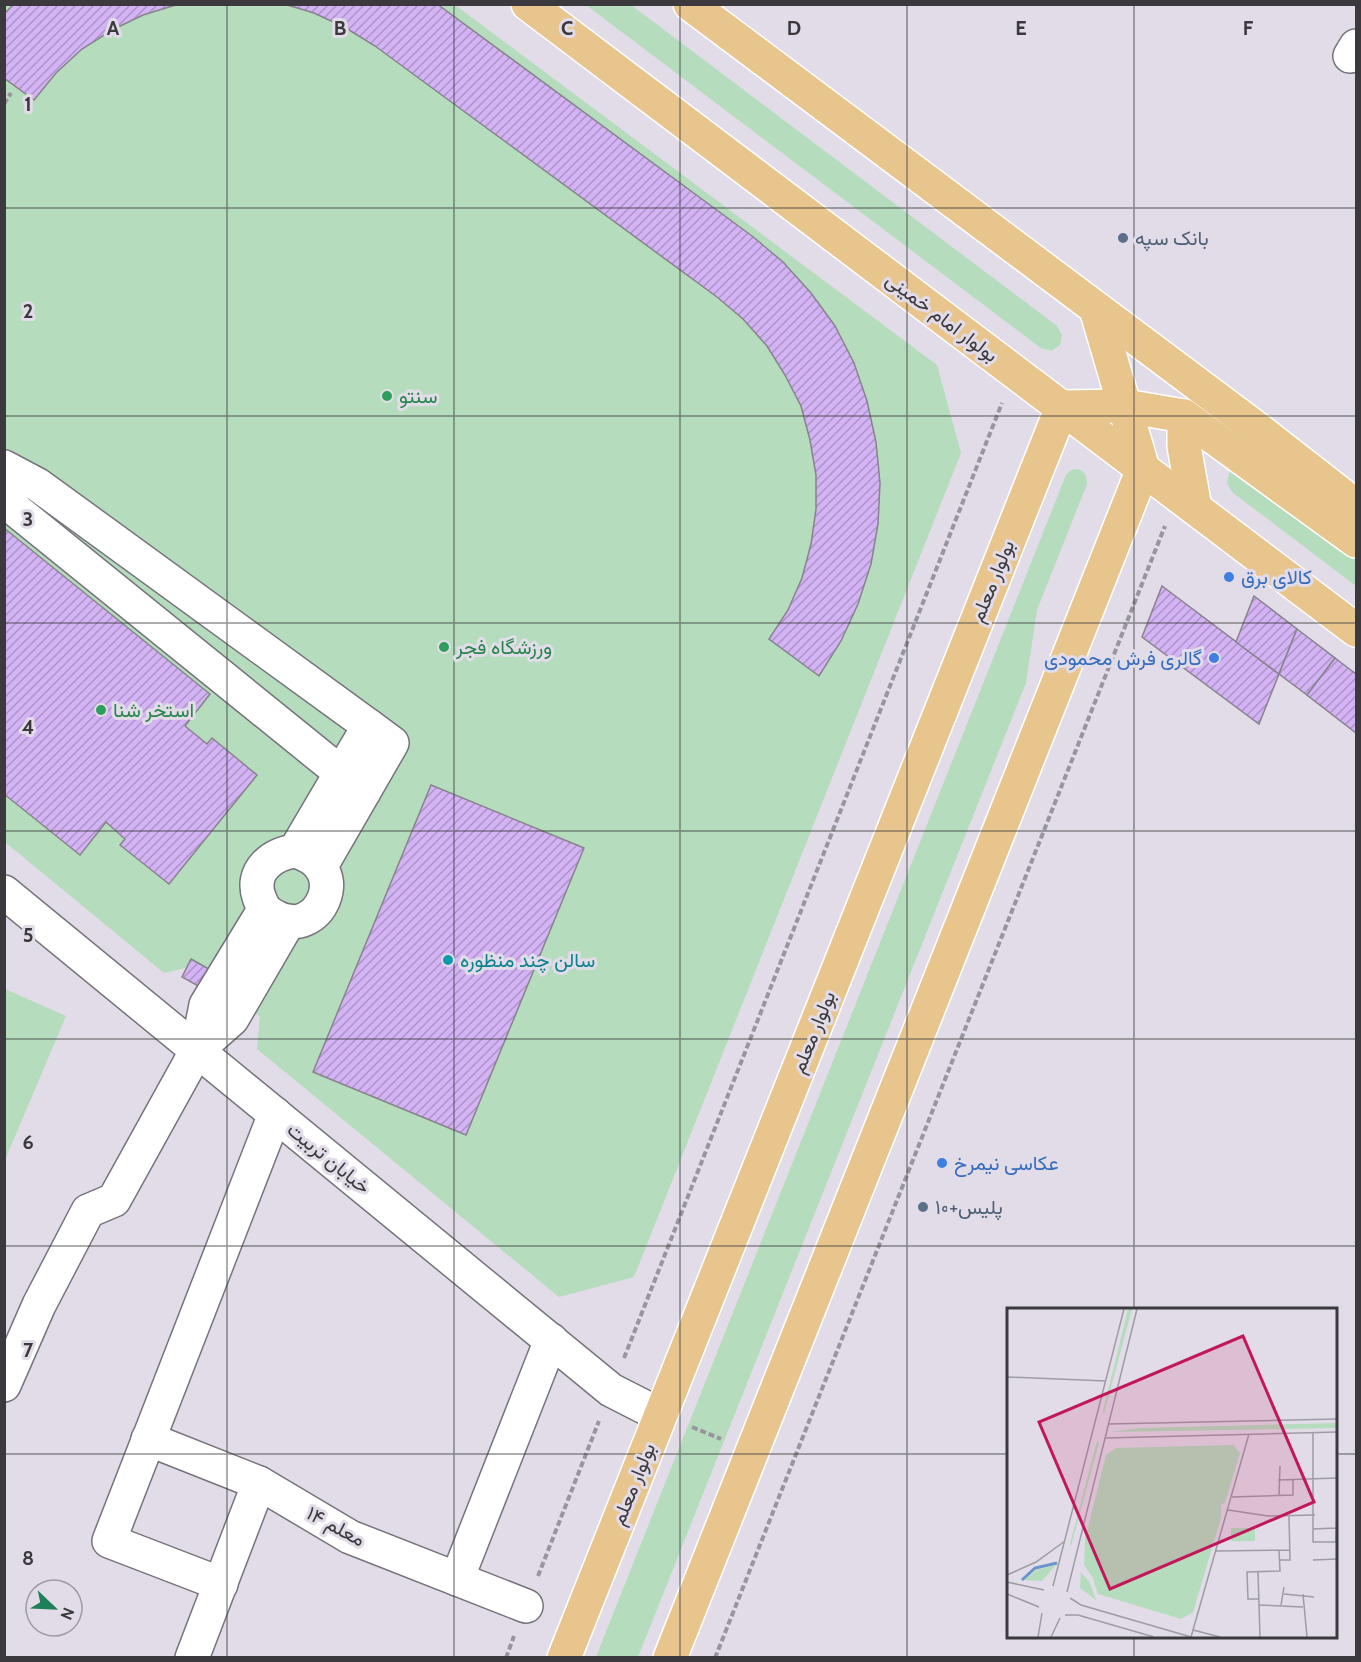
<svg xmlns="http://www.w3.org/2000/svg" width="1361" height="1662" viewBox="0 0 1361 1662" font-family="Cabin,Vazirmatn,sans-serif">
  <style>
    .green { fill: #b5dcbc }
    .building { fill: url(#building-hatch); stroke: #88838d; stroke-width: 1.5 }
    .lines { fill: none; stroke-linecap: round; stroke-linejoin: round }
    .minor-casing { stroke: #77737c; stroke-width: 36 }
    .major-casing { stroke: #fff; stroke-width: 36 }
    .path { stroke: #99959d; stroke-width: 4; stroke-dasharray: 6 3; stroke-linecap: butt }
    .minor { stroke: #fff; stroke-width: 33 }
    .major { stroke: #e8c58d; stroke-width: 33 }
    .grid { fill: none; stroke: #3b393d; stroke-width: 1.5; stroke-opacity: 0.55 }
    .service-dot { fill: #5c6f8a; stroke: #e1dce7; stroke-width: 2 }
    .leisure-dot { fill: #2e9e5b; stroke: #e1dce7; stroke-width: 2 }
    .shop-dot { fill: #3f7fe0; stroke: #e1dce7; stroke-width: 2 }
    .culture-dot { fill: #0f9aa8; stroke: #e1dce7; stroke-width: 2 }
    .labels { text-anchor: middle; stroke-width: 6; stroke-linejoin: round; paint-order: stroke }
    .service-label { font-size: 20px; fill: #4e5e75; stroke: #e1dce7; text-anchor: start }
    .street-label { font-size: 20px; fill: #3b393d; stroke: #e1dce7 }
    .leisure-label { font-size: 20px; fill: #27864d; stroke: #e1dce7; text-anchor: start }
    .shop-label { font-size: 20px; fill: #366cbe; stroke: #e1dce7; text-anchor: start }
    .culture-label { font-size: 20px; fill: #0d838f; stroke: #e1dce7; text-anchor: start }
    .inset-river { fill: none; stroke: #6895cc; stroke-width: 3 }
    .inset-road { fill: none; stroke: #9f9ba3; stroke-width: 1.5 }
    .view { fill: #c2185b; fill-opacity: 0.15; stroke: #c2185b; stroke-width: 3 }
    .inset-edge { fill: none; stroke: #3b393d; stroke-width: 3 }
    .grid-label { font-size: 20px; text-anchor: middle; font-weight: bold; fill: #3b393d; stroke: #e1dce7; stroke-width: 6; stroke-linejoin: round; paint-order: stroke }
  </style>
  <defs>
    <pattern id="building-hatch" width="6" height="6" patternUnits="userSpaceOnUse" patternTransform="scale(1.5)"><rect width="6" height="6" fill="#d3b3f4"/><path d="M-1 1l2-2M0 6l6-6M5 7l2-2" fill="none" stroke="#ac93c7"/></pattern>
  </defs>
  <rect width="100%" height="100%" fill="#e1dce7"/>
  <g class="green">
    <path d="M5,5h450l482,360 24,88 -327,824 -75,20 -302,-248 3,-33 -15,-8 -2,3 -61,-34 4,-9 -22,5 -159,-131z"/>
    <path d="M586,5h45l426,321 5,9 -2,10 -9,6 -10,-3z"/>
    <path d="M1078,469c7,3 9,6 9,15l-50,126 -11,73 -388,974h-42l470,-1182 5,-5z"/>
    <path d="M1233,470l123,82v34l-124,-94 -5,-9 2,-10z"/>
    <path d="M5,989l61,27 -61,144z"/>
  </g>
  <g class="building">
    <path d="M14,4h165l-36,11 -31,15 -30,19 -26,24 -22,27 -30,-22v-64z"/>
    <path d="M284,4h153l315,232 31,26 28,31 24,33 19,37 13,38 9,41 4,41 -2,41 -7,40 -13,40 -17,37 -22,35 -50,-37 19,-29 14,-32 9,-34 5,-35v-34l-6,-35 -9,-34 -16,-31 -18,-29 -24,-27 -26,-22 -342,-251 -29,-18 -32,-15z"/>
    <path d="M4,528l206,166 -25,32 22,18 5,-6 45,37 -88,109 -49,-39 5,-6 -19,-17 -26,33 -76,-61z"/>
    <path d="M1162,586l117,88 -20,50 -117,-87z"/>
    <path d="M1254,596l43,33 -18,45 -43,-32z"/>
    <path d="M1297,629l38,29 -28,37 -28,-21z"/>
    <path d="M1335,658l21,16v59l-49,-38z"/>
    <path d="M431,785l153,63 -118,287 -153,-63z"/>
    <path d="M191,959l62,35 -10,17 -61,-34z"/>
  </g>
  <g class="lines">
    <defs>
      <g id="minor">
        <path d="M1350,56l6,-10"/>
        <path d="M4,467l34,18 331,241"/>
        <path d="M4,497l13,14 324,262 -46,78"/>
        <path d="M295,851c60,16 23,90 -19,66 -10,-5 -13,-9 -17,-20 -9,-26 13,-43 36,-46z"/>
        <path d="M321,866l71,-123 -23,-17 -28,47 23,19"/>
        <path d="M4,892l607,498 49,25"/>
        <path d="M197,1050l35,-31 57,-98"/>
        <path d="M4,1385l35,-80 49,-94 26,-11 83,-150 9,-45 58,-95"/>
        <path d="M148,1439l111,44 91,54 176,69"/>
        <path d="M457,1579l94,-239"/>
        <path d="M221,1584l-112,-43 166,-427"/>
        <path d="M192,1658l67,-175"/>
      </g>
      <g id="major">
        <path d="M528,4l828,626"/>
        <path d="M690,4l566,424 100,78"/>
        <path d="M1096,309l47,160"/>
        <path d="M1062,407l63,-1 59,10 172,125"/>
        <path d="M1184,416v30l11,62"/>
        <path d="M564,1658l498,-1251"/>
        <path d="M670,1658l473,-1189"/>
      </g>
    </defs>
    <use href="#minor" class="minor-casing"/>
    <use href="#major" class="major-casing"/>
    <g class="path">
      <path d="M4,104l7,-11"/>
      <path d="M624,1358l378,-955"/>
      <path d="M692,1427l29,12"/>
      <path d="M538,1576l61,-155"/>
      <path d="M506,1658l8,-22"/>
      <path d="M715,1658l450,-1132"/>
    </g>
    <use href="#minor" class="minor"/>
    <use href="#major" class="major"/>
  </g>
  <path class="grid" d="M227,4v1654M454,4v1654M680,4v1654M907,4v1654M1134,4v1306M4,208h1352M4,416h1352M4,623h1352M4,831h1352M4,1039h1352M4,1246h1352M4,1454h1004M1336,1454h20M1134,1636v22"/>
  <g class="service-dot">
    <circle cx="1123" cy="238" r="6"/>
    <circle cx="923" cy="1207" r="6"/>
  </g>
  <g class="leisure-dot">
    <circle cx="387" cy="396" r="6"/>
    <circle cx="444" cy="647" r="6"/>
    <circle cx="101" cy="710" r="6"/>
  </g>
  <g class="shop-dot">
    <circle cx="1229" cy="577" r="6"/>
    <circle cx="1214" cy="658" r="6"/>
    <circle cx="942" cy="1163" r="6"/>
  </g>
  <circle class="culture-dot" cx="448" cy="960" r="6"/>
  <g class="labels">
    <g class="service-label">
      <text x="1135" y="245">بانک سپه</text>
      <text x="935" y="1214">پلیس+۱۰</text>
    </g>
    <g class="street-label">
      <text transform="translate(942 317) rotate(37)" y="7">بولوار امام خمینی</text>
      <text transform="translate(992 581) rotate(-68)" y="7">بولوار معلم</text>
      <text transform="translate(813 1032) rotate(-68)" y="7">بولوار معلم</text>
      <text transform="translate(329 1158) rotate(39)" y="7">خیابان تربیت</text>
      <text transform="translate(633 1484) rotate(-68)" y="7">بولوار معلم</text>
      <text transform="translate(336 1526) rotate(28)" y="7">معلم ۱۴</text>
    </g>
    <g class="leisure-label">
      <text x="399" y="403">سنتو</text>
      <text x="456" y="654">ورزشگاه فجر</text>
      <text x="113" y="717">استخر شنا</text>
    </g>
    <g class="shop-label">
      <text x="1241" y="584">کالای برق</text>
      <text x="1202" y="665" text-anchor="end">گالری فرش محمودی</text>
      <text x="954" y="1170">عکاسی نیمرخ</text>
    </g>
    <g class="culture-label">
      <text x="460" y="967">سالن چند منظوره</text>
    </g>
  </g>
  <g transform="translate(1007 1308)">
    <rect width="330" height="330" fill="#e1dce7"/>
    <path d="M121,1h4l-28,105 -1,-3zM330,115v5l-226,4 29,-4zM90,133l2,2 -28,103 -1,-2zM226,137l7,8 -15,50 -4,1v14l-28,94 -12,7 -83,-25 -5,-16 -9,-13 1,-26 21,-84 10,-7zM224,220h24v13h-24zM49,257l-14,16 -18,-1 12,-10zM74,264l9,11 6,17 -16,-12z" fill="#b5dcbc"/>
    <path class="inset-river" d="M15,272l13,-12 22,-5"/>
    <path class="inset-road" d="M0,69l99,4M101,116l229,-5M306,125v109h23l1,-29M98,130l232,-6M271,172l59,-2M272,188l1,-30M225,189l61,-2v-16M221,202l40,6 47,-1M306,221l23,-1M209,243l74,-1M273,252h10l-1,-44M306,252l24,-1M251,264l2,65M0,267l29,-13 29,-21M0,274l37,8M46,278l71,-277M60,284l70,-283M0,286l32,13M277,286l30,3M296,286l4,43M63,290l11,7 110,32M252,291h-11l-1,-27 33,-1 -1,-21M252,297l44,2M274,297l3,-18M58,307h13l76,22M186,322l27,7M31,329l4,-24M44,329l9,-19M184,329l58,-203"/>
    <path class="view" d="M236,28l71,166 -204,87 -71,-167z"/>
    <rect width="330" height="330" class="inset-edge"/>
  </g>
  <g class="grid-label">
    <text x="113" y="35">A</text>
    <text x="340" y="35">B</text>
    <text x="567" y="35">C</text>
    <text x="794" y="35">D</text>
    <text x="1021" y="35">E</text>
    <text x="1248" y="35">F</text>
    <text x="28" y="111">1</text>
    <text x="28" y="318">2</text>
    <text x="28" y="526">3</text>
    <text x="28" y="734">4</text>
    <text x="28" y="942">5</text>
    <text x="28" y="1149">6</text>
    <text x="28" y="1357">7</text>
    <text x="28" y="1565">8</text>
  </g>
  <rect width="1361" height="1662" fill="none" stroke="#3b393d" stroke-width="12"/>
  <g transform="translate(54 1608) rotate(113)"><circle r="28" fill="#e1dce7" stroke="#9f9ba3" stroke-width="1.5"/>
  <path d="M0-4.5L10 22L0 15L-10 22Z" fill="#1d8058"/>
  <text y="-9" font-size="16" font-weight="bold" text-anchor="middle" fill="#3b393d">N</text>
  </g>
</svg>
